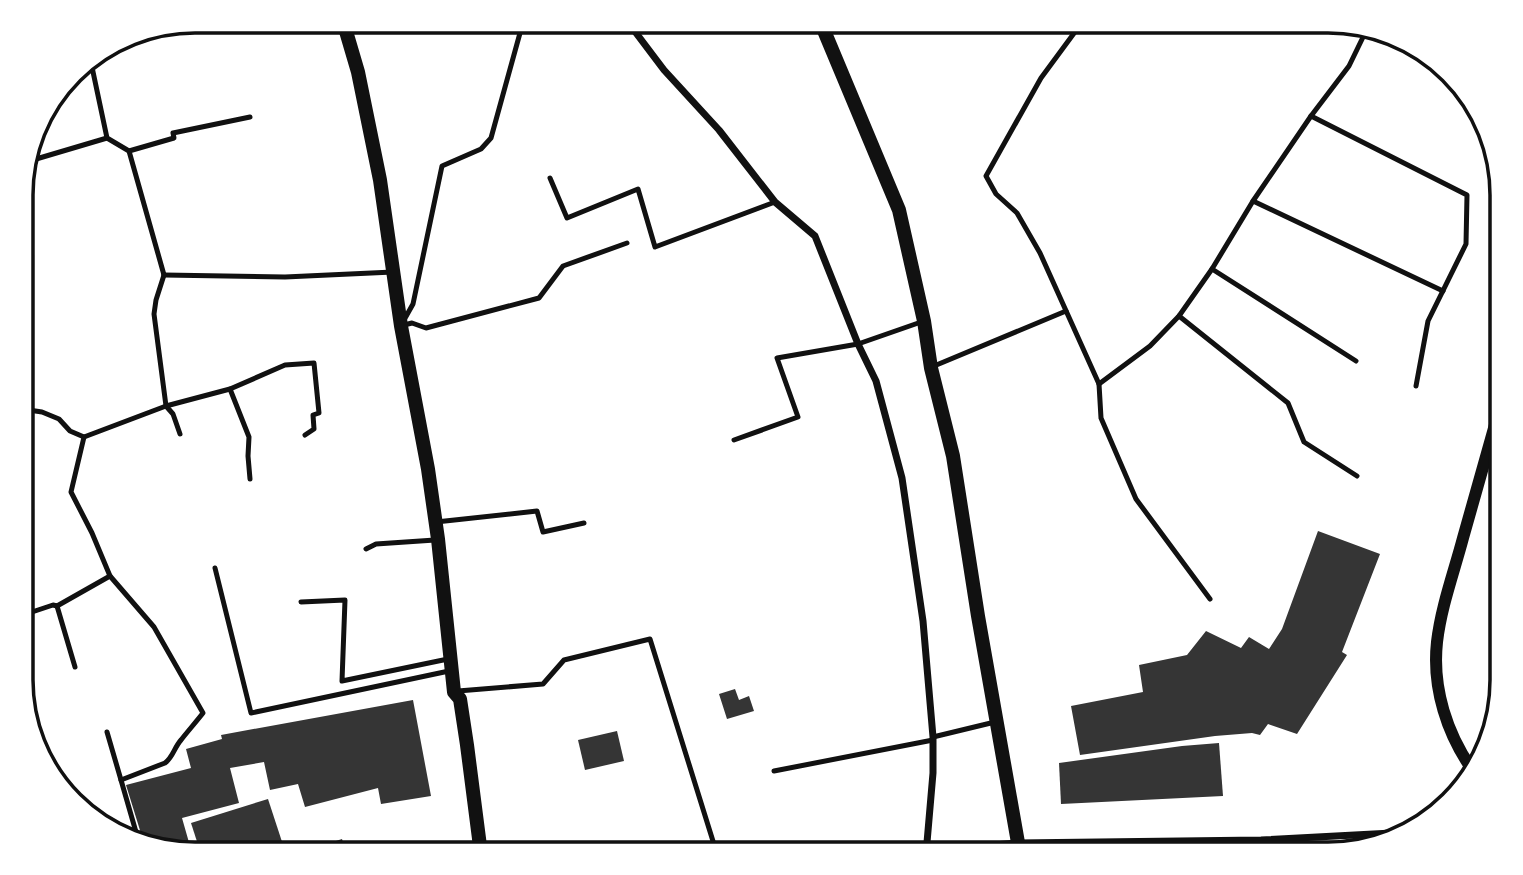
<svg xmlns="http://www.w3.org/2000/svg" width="1523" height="875" viewBox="0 0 1523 875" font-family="'Asap Condensed',sans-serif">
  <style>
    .building { fill: #353535 }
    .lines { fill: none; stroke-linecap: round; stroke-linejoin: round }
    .service { stroke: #111; stroke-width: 5 }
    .minor { stroke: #111; stroke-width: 7 }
    .tertiary { stroke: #111; stroke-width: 12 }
    .secondary { stroke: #111; stroke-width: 14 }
    .rim { fill: none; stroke: #111; stroke-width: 3.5 }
  </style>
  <rect width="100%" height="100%" fill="#fff"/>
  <g class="building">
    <path d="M1318,531l62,23 -38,98 5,3 -50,79 -29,-10 -8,11 -8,-2 -37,3 -135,19 -9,-49 72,-14 -4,-27 48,-10 19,-24 35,17 8,-11 20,12 13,-20z"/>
    <path d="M735,689l4,11 10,-4 5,15 -27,8 -8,-25z"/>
    <path d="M413,700l18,96 -50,8 -3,-16 -73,19 -7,-23 -28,6 -6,-28 -34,6 9,35 -57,15 10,35 -49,-13 -17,-55 65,-17 -5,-19 36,-10 -1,-4z"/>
    <path d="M617,731l7,30 -39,9 -7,-30z"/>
    <path d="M1219,743l4,53 -162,8 -2,-41 123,-17z"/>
    <path d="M268,799l18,55h-85l-10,-31z"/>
    <path d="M342,839l5,15h-48v-1z"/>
  </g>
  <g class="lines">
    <g class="service">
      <path d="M1083,21l-42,57 -55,98 10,18 21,19 23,40 59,131 2,34 35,81 74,100"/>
      <path d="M89,59l3,8 15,71 22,13 35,124"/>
      <path d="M1311,116l156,79 -1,49 -38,77 -12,65"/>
      <path d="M129,151l45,-13 -1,-5 77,-16"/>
      <path d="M26,162l81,-24"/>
      <path d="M550,178l17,40 71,-29 17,58 120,-45"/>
      <path d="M1253,201l190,90"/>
      <path d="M1212,269l144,92"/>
      <path d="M164,275l121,2 108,-5"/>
      <path d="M164,275l-8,25 -2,14 12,92"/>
      <path d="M1179,316l109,87 16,39 53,34"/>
      <path d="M404,320l9,-16 29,-138 39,-17 10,-11 29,-105 7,-12"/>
      <path d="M404,325l8,-2 14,5 113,-30 24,-32 64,-23"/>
      <path d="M22,332l5,12 -5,2"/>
      <path d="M934,366l132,-55"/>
      <path d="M1099,384l51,-38 29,-30 33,-47 41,-68 58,-85 38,-50 17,-35"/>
      <path d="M230,389l19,48 -1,19 2,23"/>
      <path d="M166,406l7,8 7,20"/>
      <path d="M22,409l20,3 17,7 11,12 14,6 82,-31 64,-17 55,-24 29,-2 5,50 -6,2 1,14 -9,6"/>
      <path d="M84,437l-13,55 21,41 18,43 44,51 49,86c-7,9 -15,18 -22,27 -7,8 -8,17 -16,23l-44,17 17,59"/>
      <path d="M734,440l64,-23 -21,-59 81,-14 66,-23"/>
      <path d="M436,522l101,-11 6,21 41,-9"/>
      <path d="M366,549l10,-5 59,-4"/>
      <path d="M215,568l36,145 198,-42"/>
      <path d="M301,602l44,-2 -3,81 106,-22"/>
      <path d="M57,606l18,61"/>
      <path d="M23,615l30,-10 4,1 53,-30"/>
      <path d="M458,691l85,-7 21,-24 86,-21 67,215"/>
      <path d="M107,732l14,48"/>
      <path d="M933,737l62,-15"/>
      <path d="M774,771l159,-31"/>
      <path d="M914,854l12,-3"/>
    </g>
    <g class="minor">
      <path d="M627,21l37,49 55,60 56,72 40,34 43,108 18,37 26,97 21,143 10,116v36l-7,81"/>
      <path d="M926,851l91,-8 244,-3 150,-8"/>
    </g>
    <path class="tertiary" d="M1474,772c-27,-37 -42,-84 -37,-130 4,-35 17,-70 26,-104 13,-46 26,-92 39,-138"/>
    <g class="secondary">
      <path d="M343,21l15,51 22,108 21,146 27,143 10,70 16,153 6,7 7,46 14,109"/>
      <path d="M820,21l79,189 25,111 7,47 22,88 25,160 42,238"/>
    </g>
  </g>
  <path d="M0 0H1523V875H0ZM195 33H1328A162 162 0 0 1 1490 195V680A162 162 0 0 1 1328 842H195A162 162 0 0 1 33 680V195A162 162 0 0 1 195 33Z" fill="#fff" fill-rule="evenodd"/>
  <path class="rim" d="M195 33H1328A162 162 0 0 1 1490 195V680A162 162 0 0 1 1328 842H195A162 162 0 0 1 33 680V195A162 162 0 0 1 195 33Z"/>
</svg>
